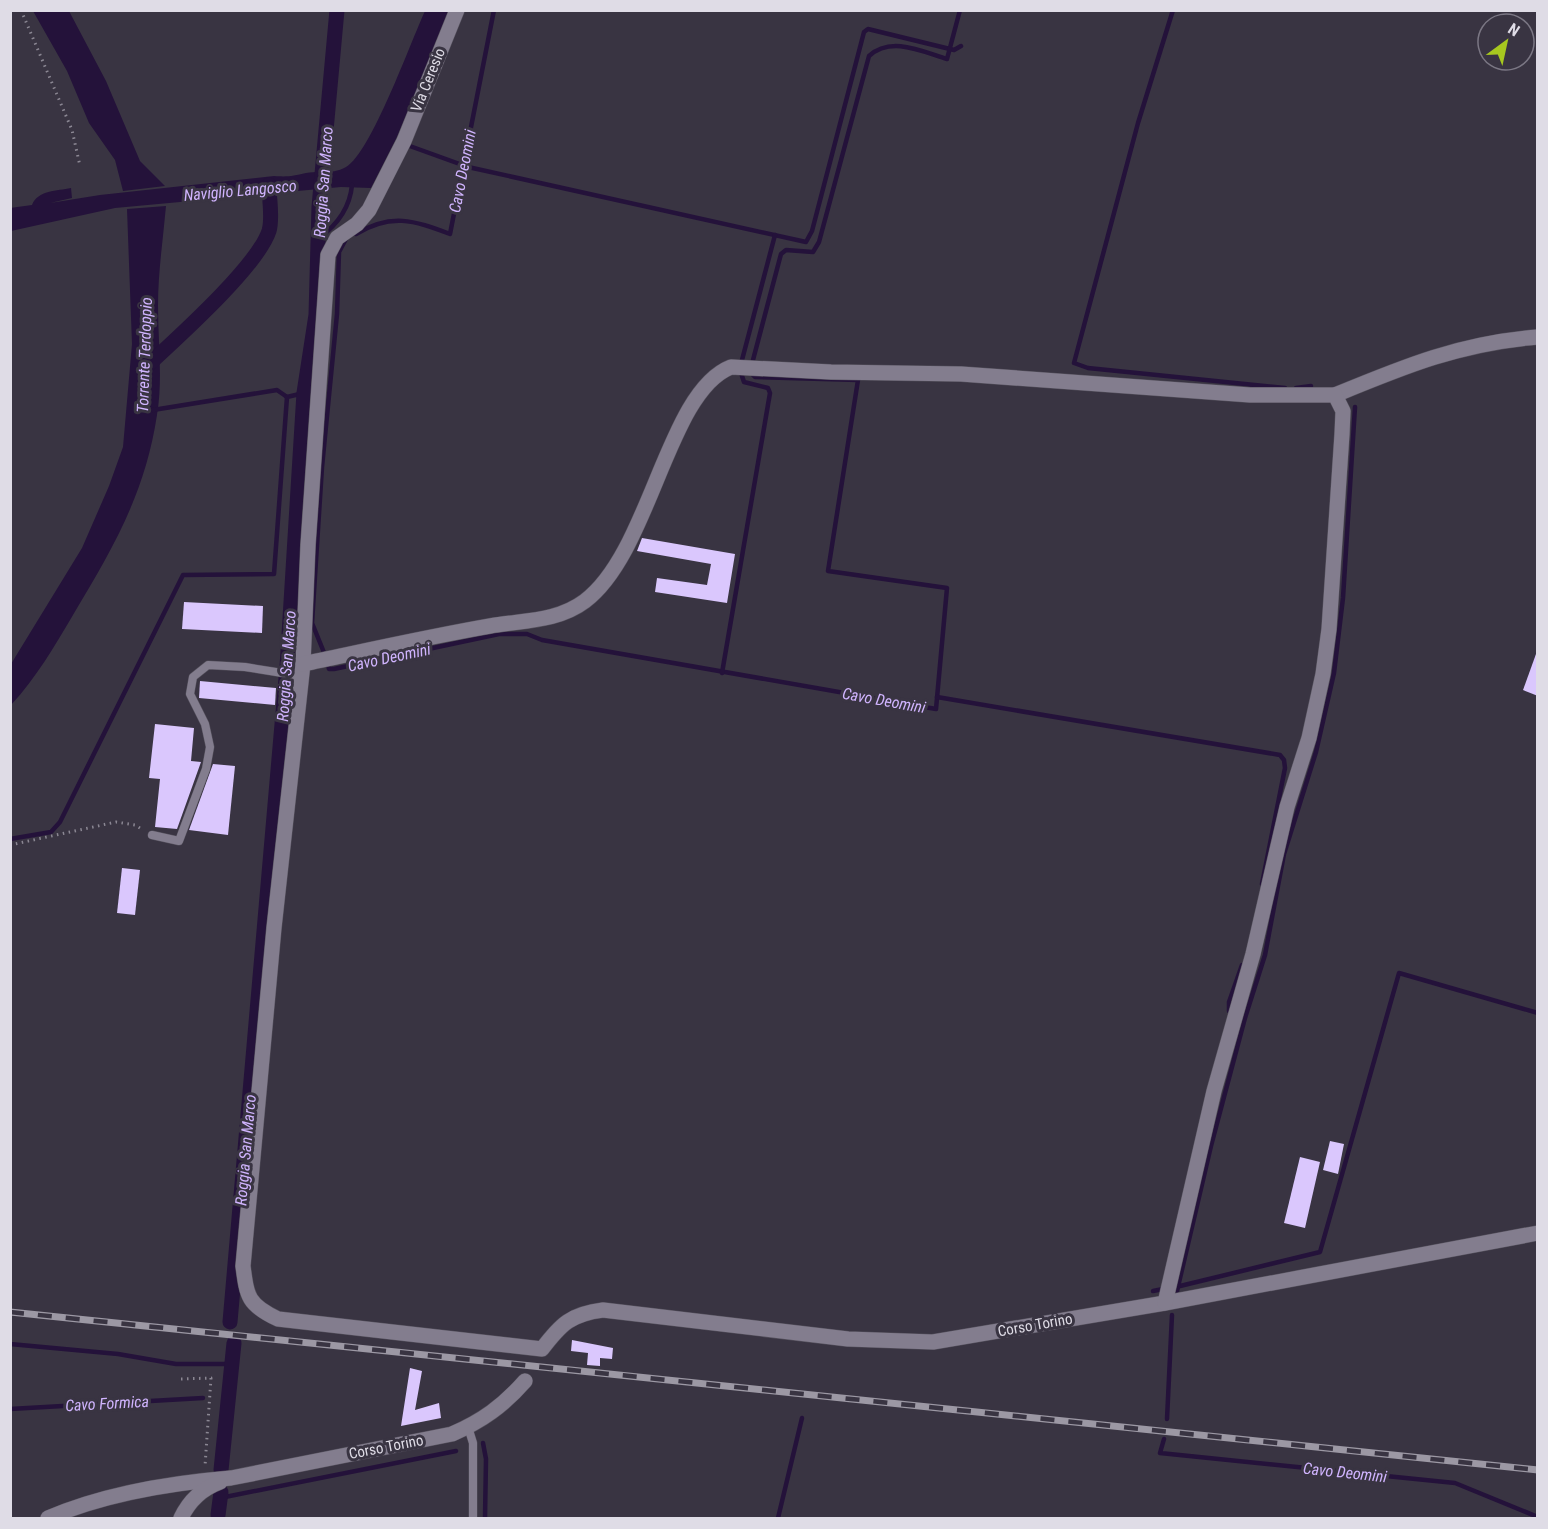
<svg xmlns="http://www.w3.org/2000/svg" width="1548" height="1529" viewBox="0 0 1548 1529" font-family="'Roboto Condensed',sans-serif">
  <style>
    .water { fill: #24123a }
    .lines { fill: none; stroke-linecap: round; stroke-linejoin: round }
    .stream { stroke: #24123a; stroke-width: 4.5 }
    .canal { stroke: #24123a; stroke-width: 15 }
    .building { fill: #dac7fd }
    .lane-casing { stroke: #55515d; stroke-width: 9 }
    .street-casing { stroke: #55515d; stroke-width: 16 }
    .path { stroke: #8b8793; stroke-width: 3; stroke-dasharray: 1.5 4.5; stroke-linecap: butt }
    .lane { stroke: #837d8e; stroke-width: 8 }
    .street { stroke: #837d8e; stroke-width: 15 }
    .rail-casing { stroke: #9c98a4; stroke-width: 7 }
    .rail { stroke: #393442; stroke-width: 4.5; stroke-dasharray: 14; stroke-linecap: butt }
    .labels { text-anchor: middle; stroke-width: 6; stroke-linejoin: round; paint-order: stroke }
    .street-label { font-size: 15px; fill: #dfdce6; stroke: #393442 }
    .water-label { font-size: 16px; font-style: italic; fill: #d0b4fe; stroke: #393442 }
  </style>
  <rect width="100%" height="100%" fill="#393442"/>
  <g class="water">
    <path d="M33,11h36l37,70 34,80 25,25 -42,5 -8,-31 -26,-37 -22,-52z"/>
    <path d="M425,11h26l-54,126 -26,51 -30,-1 -226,21 -104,23 -1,-23 22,-3c6,-15 25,-14 39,-17l1,10 -22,5 50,-8 174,-19c14,1 19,0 32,-3 14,-3 26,2 40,-6 25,-14 65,-126 79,-156z"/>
    <path d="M166,206c-3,33 -8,67 -8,100 0,36 5,73 -1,109 -12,79 -44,133 -84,200 -19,32 -37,63 -62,90v-41l71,-116 27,-62 14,-39 9,-103 -5,-135z"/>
  </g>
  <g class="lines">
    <g class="stream">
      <path d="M1173,10l-35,113 -64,240 14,5 197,20"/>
      <path d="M407,145l61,22 338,75 6,-11 52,-199 4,-3 86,21 7,-4"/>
      <path d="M356,234c35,-21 57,-14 94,0l44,-224"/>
      <path d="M319,238c18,-13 31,-31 33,-53"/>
      <path d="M742,360l33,-125"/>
      <path d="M753,360l28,-106 5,-4 27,2 6,-10 50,-186c22,-20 52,-5 78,3l13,-49"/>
      <path d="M1296,388l15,-2"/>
      <path d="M153,410l124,-20 10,7"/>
      <path d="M325,655l-13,-32 10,-156 15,-153 2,-62 7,-13"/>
      <path d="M328,665l1,4h5l165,-35h28l15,6 394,69 11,-121 -119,-17 30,-191 -103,-3 -4,-4"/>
      <path d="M722,673l48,-280 -2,-5 -24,-6 -4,-12"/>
      <path d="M937,697l343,58 4,5 1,8 -23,116"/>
      <path d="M10,839l41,-7 9,-10 123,-247 91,-1 13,-177 17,-4"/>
      <path d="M1229,1011v-9l13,-37"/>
      <path d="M1176,1287l144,-35 79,-279 139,40"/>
      <path d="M1153,1291l10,-2"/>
      <path d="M1177,1291l34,-145 34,-128 20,-63 19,-101 32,-102 18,-79 9,-75 12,-191"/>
      <path d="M10,1344l108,10 58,10h56"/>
      <path d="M10,1409l193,-11"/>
      <path d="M1167,1419l5,-104"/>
      <path d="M1164,1439l-4,14 295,30 83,34"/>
      <path d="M483,1443l3,16 -1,59"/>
      <path d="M220,1498l236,-47"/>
      <path d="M778,1518l24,-100"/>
    </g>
    <g class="canal">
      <path d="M146,367c30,-28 111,-100 123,-136 4,-13 0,-32 0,-46"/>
      <path d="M230,1322l57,-655 17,-274 12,-78 3,-108 18,-197"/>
      <path d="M221,1470l13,-127"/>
      <path d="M218,1515l3,-23"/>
    </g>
  </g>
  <g class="building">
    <path d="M642,538l93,16 -8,49 -72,-11 2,-14 50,7 4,-21 -74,-13z"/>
    <path d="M184,602l79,4 -1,27 -80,-4z"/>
    <path d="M1536,654h2v42l-15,-6z"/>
    <path d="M200,681l76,7 -1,17 -76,-7z"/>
    <path d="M155,724l39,4 -3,33 10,1 -24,67 -22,-2 5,-48 -11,-1z"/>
    <path d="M213,764l22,2 -7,69 -39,-5z"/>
    <path d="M122,868l18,2 -5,45 -18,-2z"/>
    <path d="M1330,1141l14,3 -6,30 -15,-4z"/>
    <path d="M1300,1157l20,5 -15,66 -21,-5z"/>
    <path d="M572,1340l41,8 -1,11 -12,-1v8l-13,-1 1,-12 -17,-2z"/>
    <path d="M410,1368l12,3 -7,39 24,-7 2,15 -40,8z"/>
  </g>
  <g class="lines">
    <defs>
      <g id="lane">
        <path d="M152,835l27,6 27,-72 4,-22 -5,-23 -15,-30 3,-17 15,-12 37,2 56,9"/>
        <path d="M468,1427l5,16v75"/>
      </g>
      <g id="street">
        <path d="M457,10l-53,131 -35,69 -12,14 -20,14 -9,17 -20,290 -5,119 -29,264 -31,338c4,31 5,39 35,53l264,30c19,-25 29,-35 61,-39l245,29 85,3 232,-39 373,-70"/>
        <path d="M1335,395c70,-29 126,-52 203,-58"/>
        <path d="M303,664c62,-13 124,-27 187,-38 33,-6 67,-4 95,-25 66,-50 82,-209 146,-234l100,5 130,2 289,21h85l8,16 -1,23 -13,195 -6,45 -14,64 -22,69 -34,147 -39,137 -49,212"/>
        <path d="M48,1518c56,-24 122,-35 183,-40l221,-44c30,-13 51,-28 73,-53"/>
        <path d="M181,1518c8,-17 20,-29 39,-36"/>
      </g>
    </defs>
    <use href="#lane" class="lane-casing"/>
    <use href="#street" class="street-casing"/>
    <g class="path">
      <path d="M21,10l51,120 8,36"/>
      <path d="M10,845l106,-23 19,3 8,5"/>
      <path d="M181,1379l30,-1 -6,88"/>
    </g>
    <use href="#lane" class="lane"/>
    <use href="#street" class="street"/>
    <defs>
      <path id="rail" d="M10,1312l1528,158"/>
    </defs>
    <use href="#rail" class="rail-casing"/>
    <use href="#rail" class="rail"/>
  </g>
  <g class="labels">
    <g class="street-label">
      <text transform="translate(428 80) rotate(-68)" y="5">Via Ceresio</text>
      <text transform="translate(1035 1325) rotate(-10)" y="5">Corso Torino</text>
      <text transform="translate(386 1447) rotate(-11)" y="5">Corso Torino</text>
    </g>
    <g class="water-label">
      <text transform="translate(462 171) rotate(-79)" y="6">Cavo Deomini</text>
      <text transform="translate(323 182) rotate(-86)" y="6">Roggia San Marco</text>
      <text transform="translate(240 190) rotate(-5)" y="6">Naviglio Langosco</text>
      <text transform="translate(144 355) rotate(-88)" y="6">Torrente Terdoppio</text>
      <text transform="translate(389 657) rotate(-12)" y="6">Cavo Deomini</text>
      <text transform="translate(286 666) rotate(-86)" y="6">Roggia San Marco</text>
      <text transform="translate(884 700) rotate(10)" y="6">Cavo Deomini</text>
      <text transform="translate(245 1150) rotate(-85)" y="6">Roggia San Marco</text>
      <text transform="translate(107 1403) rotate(-3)" y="6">Cavo Formica</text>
      <text transform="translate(1345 1472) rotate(6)" y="6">Cavo Deomini</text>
    </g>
  </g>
  <rect width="1548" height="1529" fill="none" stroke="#dfdce6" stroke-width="24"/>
  <g transform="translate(1506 42) rotate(33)"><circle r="28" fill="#393442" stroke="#7b7784" stroke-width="1.5"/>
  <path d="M0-4.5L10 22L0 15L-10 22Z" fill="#a7c81f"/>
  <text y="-9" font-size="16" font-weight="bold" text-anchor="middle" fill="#dfdce6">N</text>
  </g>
</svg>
